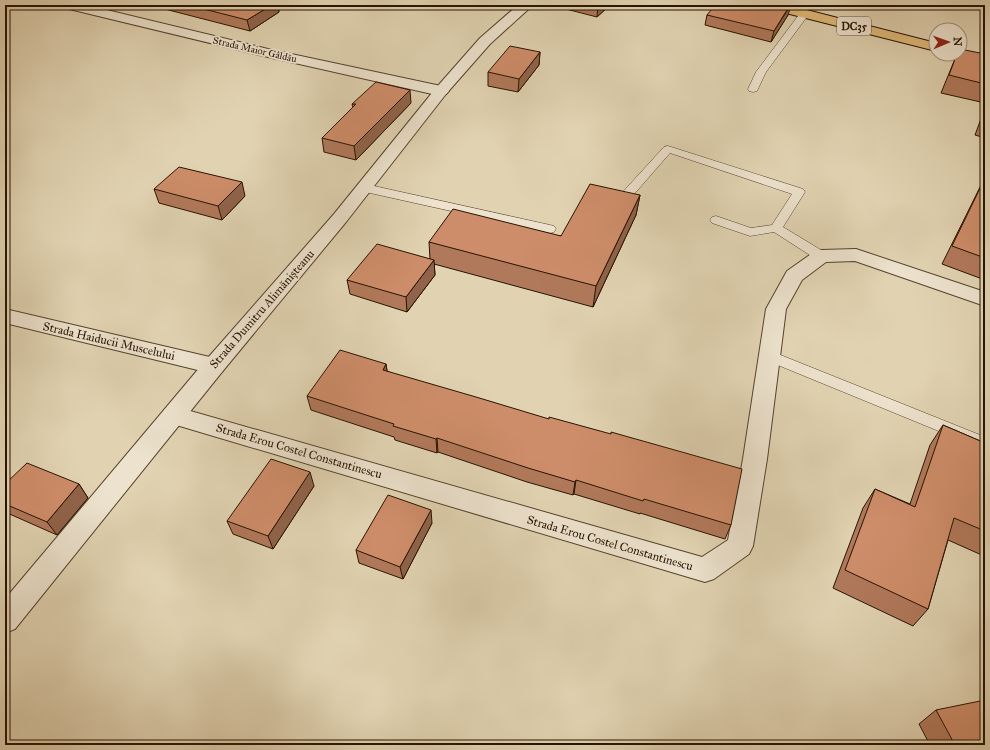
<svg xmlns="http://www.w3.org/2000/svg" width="990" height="750" viewBox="0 0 990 750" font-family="'IM FELL Great Primer',serif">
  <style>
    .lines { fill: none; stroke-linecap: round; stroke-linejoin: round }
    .service-casing { stroke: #56432c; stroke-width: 1 }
    .minor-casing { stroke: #56432c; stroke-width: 2 }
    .tertiary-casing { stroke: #56432c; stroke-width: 2 }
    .trunk-casing { stroke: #271300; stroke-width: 2 }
    .service { fill: #ece2cd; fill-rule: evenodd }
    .minor { fill: #ece2cd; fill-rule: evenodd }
    .tertiary { fill: #ece2cd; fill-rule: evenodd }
    .trunk { fill: #e0ba79; fill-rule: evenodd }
    .wall { fill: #b1795b; stroke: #271300 }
    .shaded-wall { fill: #90634a; stroke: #271300 }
    .building { fill: #ce8d6a; stroke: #271300 }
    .labels { text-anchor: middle; stroke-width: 3.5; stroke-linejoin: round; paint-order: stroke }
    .far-street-label { font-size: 10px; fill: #271300; stroke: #ece2cd }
    .shield { fill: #ece2cd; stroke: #62513e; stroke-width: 1 }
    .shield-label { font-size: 11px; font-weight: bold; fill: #271300 }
    .street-label { font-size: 12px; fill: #271300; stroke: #ece2cd }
  </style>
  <rect width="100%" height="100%" fill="#e1d3b2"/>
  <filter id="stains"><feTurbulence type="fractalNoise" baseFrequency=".005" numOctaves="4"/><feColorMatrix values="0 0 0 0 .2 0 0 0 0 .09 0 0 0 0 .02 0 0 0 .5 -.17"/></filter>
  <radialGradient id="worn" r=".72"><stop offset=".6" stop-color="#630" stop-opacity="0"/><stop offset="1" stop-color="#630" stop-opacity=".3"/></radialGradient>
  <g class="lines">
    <defs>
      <g id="service">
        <path d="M804,11l5,3 -43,58 -9,19 -4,1 -4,-1 -1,-2 8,-17 45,-60z"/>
        <path d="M668,146l135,43 2,3 -22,35 43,26 2,3 -2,3 -5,1 -5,-1 -42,-27 -24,4 -38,-13 -2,-3 2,-3 4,-1 35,12 21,-3 20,-31 -122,-41 -41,47h-8l-2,-3 2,-3 43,-47z"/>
        <path d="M365,184l185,41 4,1 2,3 -2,3 -4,1 -189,-42 -2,-3 2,-3z"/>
        <path d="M768,350l217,87v13l-222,-91 -2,-4 2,-4z"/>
      </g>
      <g id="minor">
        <path d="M63,5h23l182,44 173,37 5,2 3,3 -3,3 -5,2 -173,-39 -203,-49z"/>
        <path d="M856,249l129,43v14l-130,-45 -29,1 -24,18 -16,29 -19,150 -14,87 -4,8 -35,25 -9,3 -532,-158 -8,-3 -3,-6 3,-6 8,-3 529,151 26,-17 15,-81 23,-150 21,-38 27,-19 7,-2z"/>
        <path d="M5,309l209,49 8,2 3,6 -3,6 -8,2 -209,-51z"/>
      </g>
      <path id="tertiary" d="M518,5h15l-43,39 -44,50 -100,128 -124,150 -207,257 -10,4v-34l201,-239 128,-146 102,-126 44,-50z"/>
      <path id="trunk" d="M764,5h23l149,38v8l-170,-43z"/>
    </defs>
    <use href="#service" class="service-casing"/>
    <use href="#minor" class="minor-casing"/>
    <use href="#tertiary" class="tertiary-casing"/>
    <use href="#trunk" class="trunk-casing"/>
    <use href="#service" class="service"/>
    <use href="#minor" class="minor"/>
    <use href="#tertiary" class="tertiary"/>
    <use href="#trunk" class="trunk"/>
  </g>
  <g class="wall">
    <path d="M137,5h141l1,7 -29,19 -93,-24 -3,2z"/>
    <path d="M558,5h52l-13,12 -39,-10z"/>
    <path d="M707,15h81l-17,27 -66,-17z"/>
    <path d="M540,52l-1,13 -21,27 -30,-6v-14z"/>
    <path d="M957,54h28v49l-44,-10z"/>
    <path d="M411,103l-55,57 -32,-8 -2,-14 31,-30 -1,-4z"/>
    <path d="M985,108v30l-10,-3z"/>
    <path d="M985,177v103l-43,-16z"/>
    <path d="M154,189l91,7 -23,24 -63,-17z"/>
    <path d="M640,195l-4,20 -43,92 -159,-43 1,11 -28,37 -57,-18 -3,-14 83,-21 -1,-17 132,-6z"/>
    <path d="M386,364l1,7 344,154 -6,14 -85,-26v1l-66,-20 -1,1 -46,-13 -89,-30 -1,1 -42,-13 -1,-3 -83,-27 -4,-14z"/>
    <path d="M943,425l42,18v112l-1,1 -36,-16 -20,69 -15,17 -80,-38 30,-80 12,-19 35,15 20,-59z"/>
    <path d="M5,484h74l9,14 -31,37 -52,-23z"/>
    <path d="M314,486l-41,63 -40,-15 -6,-13z"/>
    <path d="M432,523l-29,56 -44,-16 -3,-13z"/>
    <path d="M936,710l49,35h-55l-11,-21z"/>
  </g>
  <g class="shaded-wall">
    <path d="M153,5h4v2l-3,2z"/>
    <path d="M272,5h6l1,7 -29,19 -3,-11z"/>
    <path d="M598,5h12l-13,12z"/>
    <path d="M791,5l-3,10 -17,27 3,-11z"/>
    <path d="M540,52l-1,13 -21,27 1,-13z"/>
    <path d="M410,90l1,13 -55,57 -2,-14z"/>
    <path d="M242,182l3,14 -23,24 -4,-14z"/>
    <path d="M640,195l-4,20 -43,92 3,-21z"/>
    <path d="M434,260l1,15 -28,37 -1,-15z"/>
    <path d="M386,364l2,14 -5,-8z"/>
    <path d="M437,438l1,14 -1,1 -1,-14z"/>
    <path d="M310,472l4,14 -41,63 -5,-13z"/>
    <path d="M576,480l-2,14 -1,1 2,-13z"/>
    <path d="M79,484l9,14 -31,37 -10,-13z"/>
    <path d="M431,510l1,13 -29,56 -3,-12z"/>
  </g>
  <g class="building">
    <path d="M188,5h84l-25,15z"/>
    <path d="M715,5h75l-16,26 -67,-16z"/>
    <path d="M510,46l30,6 -21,27 -31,-7z"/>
    <path d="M960,49l25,5v30l-36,-9 8,-21h3z"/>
    <path d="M376,82l34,8 -56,56 -32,-8 34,-34h-4z"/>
    <path d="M179,167l63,15 -24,24 -64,-17z"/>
    <path d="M985,178v80l-33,-12z"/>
    <path d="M590,184l50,11 -44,91 -167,-44 24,-33 108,27z"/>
    <path d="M377,244l57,16 -28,37 -59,-17z"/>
    <path d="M340,350l46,14 -3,6 93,27 73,22v-2l62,17v-2l131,37 -11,56 -87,-26 -1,2 -67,-21 -1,2 -47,-14 -91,-30 -1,1 -43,-13 1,-2 -87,-28z"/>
    <path d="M943,425l42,18v88l-31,-13 -26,91 -83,-39 30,-81 40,18z"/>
    <path d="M271,459l39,13 -42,64 -41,-15z"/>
    <path d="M27,463l52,21 -32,38 -42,-18v-20z"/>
    <path d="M388,495l43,15 -31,57 -44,-17z"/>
    <path d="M985,700v45h-30l-19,-35z"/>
  </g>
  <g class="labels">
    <g class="far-street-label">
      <text transform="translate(255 49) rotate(13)" y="4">Strada Maior Gâldău</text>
    </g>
    <rect class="shield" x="837" y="17" width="34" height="18" rx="3"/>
    <g class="shield-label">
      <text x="854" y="30">DC35</text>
    </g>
    <g class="street-label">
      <text transform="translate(262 309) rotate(-49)" y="4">Strada Dumitru Alimănișteanu</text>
      <text transform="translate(109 341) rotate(13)" y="4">Strada Haiducii Muscelului</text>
      <text transform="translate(299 451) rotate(16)" y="4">Strada Erou Costel Constantinescu</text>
      <text transform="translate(610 543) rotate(16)" y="4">Strada Erou Costel Constantinescu</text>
    </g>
  </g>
  <rect width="990" height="750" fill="none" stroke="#e1d3b2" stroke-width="20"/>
  <rect x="6" y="6" width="978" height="738" fill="none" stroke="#271300" stroke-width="2"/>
  <rect x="10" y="10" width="970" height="730" fill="none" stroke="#271300"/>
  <g transform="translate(948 42) rotate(88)"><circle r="19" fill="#ece2cd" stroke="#9d8f7b"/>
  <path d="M0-3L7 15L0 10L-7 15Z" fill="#8f2418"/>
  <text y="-6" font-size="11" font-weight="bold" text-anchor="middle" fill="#271300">N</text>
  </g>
  <rect width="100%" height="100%" filter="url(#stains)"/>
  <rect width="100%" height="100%" fill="url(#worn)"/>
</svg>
